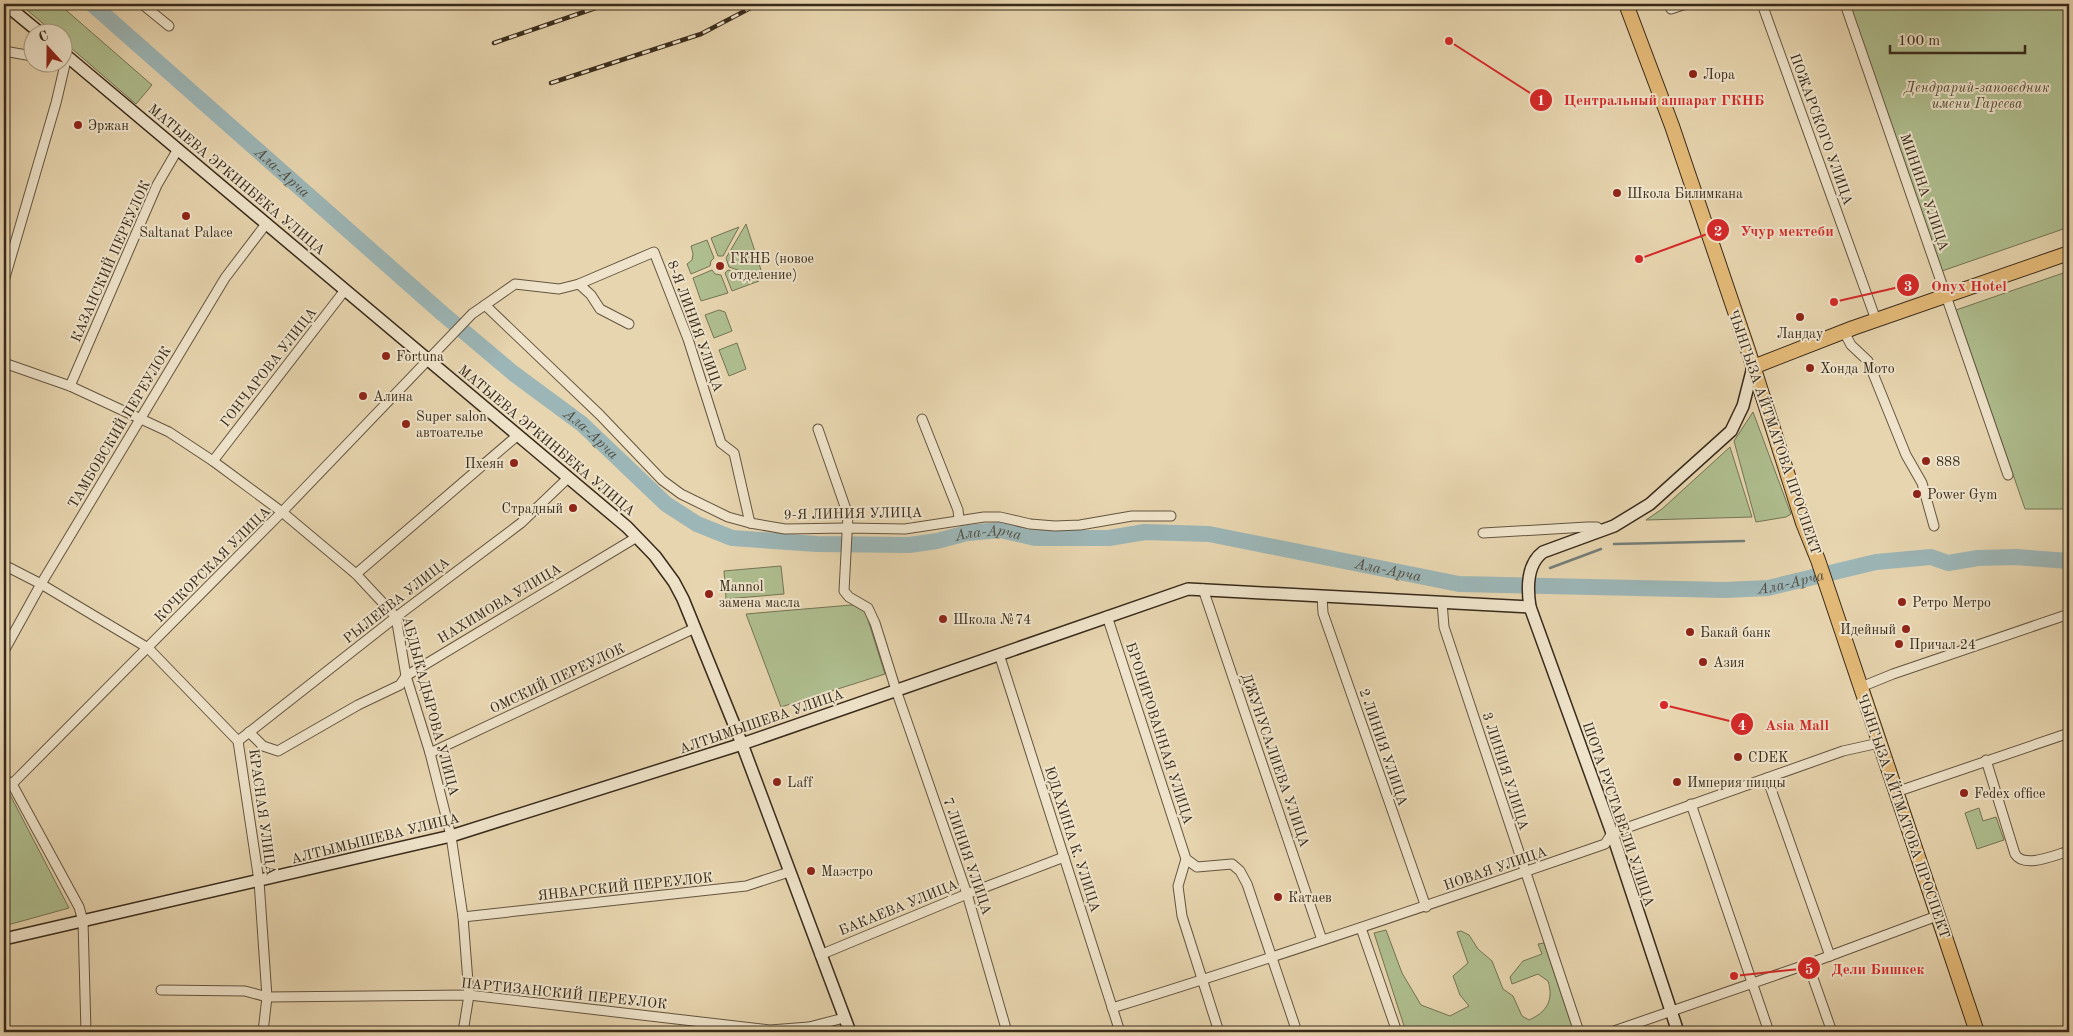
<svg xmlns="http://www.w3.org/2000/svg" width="2073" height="1036" viewBox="0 0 2073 1036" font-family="'Old Standard TT',serif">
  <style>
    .green { fill: #afbe8f; stroke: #747455 }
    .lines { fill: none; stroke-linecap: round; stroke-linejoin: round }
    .stream { stroke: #747e79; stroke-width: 2.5 }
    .river { stroke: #9cb6b7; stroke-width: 16 }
    .street-casing { stroke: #645540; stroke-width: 11 }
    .secondary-casing { stroke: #382a1b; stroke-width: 14 }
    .primary-casing { stroke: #382a1b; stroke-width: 16 }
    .street { stroke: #efe4cb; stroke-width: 9 }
    .secondary { stroke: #efe4cb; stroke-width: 11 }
    .primary { stroke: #e4ba78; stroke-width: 14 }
    .rail-casing { stroke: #382a1b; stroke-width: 4.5 }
    .rail { stroke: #efe4cb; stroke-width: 2.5; stroke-dasharray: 8; stroke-linecap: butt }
    .poi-dot { fill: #8f2418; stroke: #efe4cb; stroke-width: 2 }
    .labels { text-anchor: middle; stroke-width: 4; stroke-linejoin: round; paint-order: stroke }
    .poi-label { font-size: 14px; fill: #382a1b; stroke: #efe4cb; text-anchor: start }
    .park-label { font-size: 14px; font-style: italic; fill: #504832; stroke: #efe4cb }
    .street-label { font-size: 14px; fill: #382a1b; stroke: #efe4cb }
    .water-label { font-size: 15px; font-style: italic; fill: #514d42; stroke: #efe4cb }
    .leader { fill: none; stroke: #d62828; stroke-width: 2 }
    .callout-dot { fill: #d62828; stroke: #efe4cb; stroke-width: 2 }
    .mark-label { font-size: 15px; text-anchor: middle; font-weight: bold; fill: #fff }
    .callout-label { font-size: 15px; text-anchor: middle; font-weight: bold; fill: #d62828; stroke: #efe4cb; stroke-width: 4; stroke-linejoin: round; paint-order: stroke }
  </style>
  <rect width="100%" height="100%" fill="#e7d5af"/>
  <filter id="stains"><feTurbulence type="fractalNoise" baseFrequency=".004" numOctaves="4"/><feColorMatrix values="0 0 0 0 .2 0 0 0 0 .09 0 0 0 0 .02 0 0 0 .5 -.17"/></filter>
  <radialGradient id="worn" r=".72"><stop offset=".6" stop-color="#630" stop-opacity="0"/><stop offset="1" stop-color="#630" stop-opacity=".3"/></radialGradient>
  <g class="green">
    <path d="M20,4h39l93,81 -16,19 -73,-63 -1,-9h-9z"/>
    <path d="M1849,4h220v223l-127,44z"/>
    <path d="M746,224l18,55 -35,-12 -3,-9z"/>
    <path d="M739,227l-16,29h-5l-7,-18z"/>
    <path d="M707,240l7,18 -3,3 -1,5 -19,8 -4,-10 5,-4 1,-6 -2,-8z"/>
    <path d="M712,270l3,4 6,1 7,18 -27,8 -8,-23z"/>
    <path d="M728,270l31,11 -27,10 -7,-18z"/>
    <path d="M2069,271v238h-44l-69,-199z"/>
    <path d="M719,310l6,2 7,19 -18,7 -9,-23z"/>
    <path d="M737,343l9,26 -17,7 -10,-26z"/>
    <path d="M1753,412l38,102 -5,3 -30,5 -22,-81z"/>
    <path d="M1730,447l22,70 -106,3 16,-11z"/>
    <path d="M781,566l3,28 -58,5 -2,-28z"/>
    <path d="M863,604l22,70 -104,33 -35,-93z"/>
    <path d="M4,787l3,2 62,119 -65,18z"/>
    <path d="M1979,808l4,13 13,-4 8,23 -27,9 -12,-36z"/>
    <path d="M1386,930l16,43 19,32 29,11 19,-10 -9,-11 -7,-19 15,-13 -11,-31 4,-1 8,4 9,14 14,12 11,28 10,7 9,20 7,4c18,-8 25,-20 19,-39l-10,-7 -26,10 -2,-7 13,-16 19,-7 -4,-10 6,-1 30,89h-168l-32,-99z"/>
  </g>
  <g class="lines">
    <g class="stream">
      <path d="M1614,544l130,-3"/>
      <path d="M1550,568l51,-19"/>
    </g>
    <path class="river" id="s1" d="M92,4l351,310 70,59 69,51 84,80 31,20 35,14 85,6 92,1 28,-4 30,-8 33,-3 35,8h74l36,-6 64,2 250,50 266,6 43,-2 108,-26 55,-5 17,6 30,-5 38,-1 53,4"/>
    <defs>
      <g id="street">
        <path d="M142,4l27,22"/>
        <path d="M1762,4l114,316"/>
        <path d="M1845,4l163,471"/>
        <path d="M1671,9l15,-5"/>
        <path d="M4,51l28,5"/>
        <path d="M4,281l52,-178 11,-47"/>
        <path d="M579,284l12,11 9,14 29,15"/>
        <path d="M485,305l30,-21 44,5 20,-5 75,-32 34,87 33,104 13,10 16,70"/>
        <path d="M1844,332l7,13 17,16 38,94 16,28 12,43"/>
        <path d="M4,363l66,23 99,46 44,29 69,51 74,62 40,43 10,59 24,77 21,83 12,81 6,78 -6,37"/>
        <path d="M70,386l87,-201 21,-36"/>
        <path d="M922,419l36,91 1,10"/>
        <path d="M818,429l30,86 -4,76 5,6 19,11 7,15 21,67 71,204 40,138"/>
        <path d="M213,461l132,-171"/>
        <path d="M1483,533l104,-6h10l5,4"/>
        <path d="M4,565l37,19 107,64 90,93 21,140 8,116 -4,35"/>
        <path d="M356,574l162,-139"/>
        <path d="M1203,589l119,351"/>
        <path d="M1322,596l1,17 103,294"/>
        <path d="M1442,602l2,25 135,405"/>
        <path d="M1107,616l79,243 11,8 35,-3 8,7 7,13 50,148"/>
        <path d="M4,651l37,-67 184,-306 41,-54"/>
        <path d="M999,654l121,378"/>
        <path d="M1861,687l32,-13 176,-60"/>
        <path d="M249,732l14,14 15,5 80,-46 42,-20 6,-9 231,-139"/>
        <path d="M238,741l158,-124 125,-94 47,-45"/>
        <path d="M430,753l265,-125"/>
        <path d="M1986,760l29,94c9,15 40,1 54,-3"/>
        <path d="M1767,778l63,178"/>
        <path d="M4,779l8,5 67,123 4,14 3,111"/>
        <path d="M12,784l270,-272 190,-198 13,-9 115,110 62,65 19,14 47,23 22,6 35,6 62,-1 58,1 79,-12h16l30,7 25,2 25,-1 52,-9h39"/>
        <path d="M1896,792l173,-59"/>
        <path d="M1691,804l78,228"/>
        <path d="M1186,859l-8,27 4,30 37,116"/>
        <path d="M463,917l283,-31 43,-14"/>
        <path d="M1361,928l36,104"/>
        <path d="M820,955l147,-61 97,-37"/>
        <path d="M1808,964l24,68"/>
        <path d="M161,990l84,1 22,6 202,-2 301,35 39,-3 35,-9"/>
        <path d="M1112,1008c166,-51 329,-107 493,-164l7,-11 231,-82 36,-8"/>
        <path d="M1611,1032l197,-68 129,-48"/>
      </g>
      <g id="secondary">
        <path d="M5,4l34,28"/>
        <path d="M62,52l565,475 28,29 19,26 9,17 59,145 108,288"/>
        <path d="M4,939l447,-103 291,-92 446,-155 342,18"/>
        <path d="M1678,1032l-66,-199 -82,-226c-3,-19 -3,-43 13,-55l71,-26 36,-22 81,-73 12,-25 10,-39"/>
      </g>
      <g id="primary">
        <path d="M1626,4l46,122 76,224 55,173 15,37 159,472"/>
        <path d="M1753,367l100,-39 216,-75"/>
      </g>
    </defs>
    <use href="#street" class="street-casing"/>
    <use href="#secondary" class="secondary-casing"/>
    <use href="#primary" class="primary-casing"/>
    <use href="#street" class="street"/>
    <use href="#secondary" class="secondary"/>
    <use href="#primary" class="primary"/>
    <defs>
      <g id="rail">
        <path d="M494,43l113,-39"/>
        <path d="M551,83l150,-49 57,-30"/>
      </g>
    </defs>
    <use href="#rail" class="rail-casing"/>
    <use href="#rail" class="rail"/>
  </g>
  <g class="poi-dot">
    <circle cx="1693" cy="74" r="5"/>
    <circle cx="78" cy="125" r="5"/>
    <circle cx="1617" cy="193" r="5"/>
    <circle cx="186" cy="216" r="5"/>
    <circle cx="720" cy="266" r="5"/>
    <circle cx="1800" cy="317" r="5"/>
    <circle cx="386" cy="356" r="5"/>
    <circle cx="1810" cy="368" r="5"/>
    <circle cx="363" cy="396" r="5"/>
    <circle cx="406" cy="424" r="5"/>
    <circle cx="1926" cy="461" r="5"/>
    <circle cx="514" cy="463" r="5"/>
    <circle cx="1917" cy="494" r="5"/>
    <circle cx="573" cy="508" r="5"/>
    <circle cx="709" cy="594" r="5"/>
    <circle cx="1902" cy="602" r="5"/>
    <circle cx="943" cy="619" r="5"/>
    <circle cx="1906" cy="629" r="5"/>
    <circle cx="1690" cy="632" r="5"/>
    <circle cx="1899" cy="644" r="5"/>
    <circle cx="1703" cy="662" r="5"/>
    <circle cx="1738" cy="757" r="5"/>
    <circle cx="777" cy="782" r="5"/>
    <circle cx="1677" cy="782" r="5"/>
    <circle cx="1964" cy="793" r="5"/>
    <circle cx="811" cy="871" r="5"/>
    <circle cx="1278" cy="897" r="5"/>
  </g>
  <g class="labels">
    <g class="poi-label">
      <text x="1703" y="79">Лора</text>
      <text x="88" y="130">Эржан</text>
      <text x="1627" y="198">Школа Билимкана</text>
      <text x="186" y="237" text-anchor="middle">Saltanat Palace</text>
      <text x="730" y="263">ГКНБ (новое<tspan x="730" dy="16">отделение)</tspan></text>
      <text x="1800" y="338" text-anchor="middle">Ландау</text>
      <text x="396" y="361">Fortuna</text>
      <text x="1820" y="373">Хонда Мото</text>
      <text x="373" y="401">Алина</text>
      <text x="416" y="421">Super salon<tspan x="416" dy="16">автоателье</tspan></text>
      <text x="1936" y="466">888</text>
      <text x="504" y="468" text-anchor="end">Пхеян</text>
      <text x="1927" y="499">Power Gym</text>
      <text x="563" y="513" text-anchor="end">Страдный</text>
      <text x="719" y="591">Mannol<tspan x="719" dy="16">замена масла</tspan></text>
      <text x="1912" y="607">Ретро Метро</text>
      <text x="953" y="624">Школа №74</text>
      <text x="1896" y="634" text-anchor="end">Идейный</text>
      <text x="1700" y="637">Бакай банк</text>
      <text x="1909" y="649">Причал 24</text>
      <text x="1713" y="667">Азия</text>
      <text x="1748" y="762">CDEK</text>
      <text x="787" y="787">Laff</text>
      <text x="1687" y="787">Империя пиццы</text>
      <text x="1974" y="798">Fedex office</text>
      <text x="821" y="876">Маэстро</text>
      <text x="1288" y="902">Катаев</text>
    </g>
    <g class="park-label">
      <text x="1977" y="92">Дендрарий-заповедник<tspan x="1977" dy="16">имени Гареева</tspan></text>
    </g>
    <g class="street-label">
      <text transform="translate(1822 129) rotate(70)" y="5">ПОЖАРСКОГО УЛИЦА</text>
      <text transform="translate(237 179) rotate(40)" y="5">МАТЫЕВА ЭРКИНБЕКА УЛИЦА</text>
      <text transform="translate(1925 192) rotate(71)" y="5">МИНИНА УЛИЦА</text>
      <text transform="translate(110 261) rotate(-66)" y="5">КАЗАНСКИЙ ПЕРЕУЛОК</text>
      <text transform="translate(696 326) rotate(70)" y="5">8-Я ЛИНИЯ УЛИЦА</text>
      <text transform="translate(268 367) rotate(-52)" y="5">ГОНЧАРОВА УЛИЦА</text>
      <text transform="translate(119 427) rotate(-59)" y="5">ТАМБОВСКИЙ ПЕРЕУЛОК</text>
      <text transform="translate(1775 432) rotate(71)" y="5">ЧЫНГЫЗА АЙТМАТОВА ПРОСПЕКТ</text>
      <text transform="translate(547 440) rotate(40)" y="5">МАТЫЕВА ЭРКИНБЕКА УЛИЦА</text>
      <text transform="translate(853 513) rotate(-1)" y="5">9-Я ЛИНИЯ УЛИЦА</text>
      <text transform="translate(212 564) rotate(-45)" y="5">КОЧКОРСКАЯ УЛИЦА</text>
      <text transform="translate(396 600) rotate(-38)" y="5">РЫЛЕЕВА УЛИЦА</text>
      <text transform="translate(499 603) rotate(-31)" y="5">НАХИМОВА УЛИЦА</text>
      <text transform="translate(557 678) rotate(-25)" y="5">ОМСКИЙ ПЕРЕУЛОК</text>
      <text transform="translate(431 706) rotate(75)" y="5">АБДЫКАДЫРОВА УЛИЦА</text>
      <text transform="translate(761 721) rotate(-19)" y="5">АЛТЫМЫШЕВА УЛИЦА</text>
      <text transform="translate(1160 733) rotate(72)" y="5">БРОНИРОВАННАЯ УЛИЦА</text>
      <text transform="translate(1384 747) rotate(71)" y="5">2 ЛИНИЯ УЛИЦА</text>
      <text transform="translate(1276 760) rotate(71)" y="5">ДЖУНУСАЛИЕВА УЛИЦА</text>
      <text transform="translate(1506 771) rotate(72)" y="5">3 ЛИНИЯ УЛИЦА</text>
      <text transform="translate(263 812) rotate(82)" y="5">КРАСНАЯ УЛИЦА</text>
      <text transform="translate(1619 814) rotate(71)" y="5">ШОТА РУСТАВЕЛИ УЛИЦА</text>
      <text transform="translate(1904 816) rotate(71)" y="5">ЧЫНГЫЗА АЙТМАТОВА ПРОСПЕКТ</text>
      <text transform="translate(375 838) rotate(-14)" y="5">АЛТЫМЫШЕВА УЛИЦА</text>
      <text transform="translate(1073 839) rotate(72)" y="5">ЮДАХИНА К. УЛИЦА</text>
      <text transform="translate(968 856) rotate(71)" y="5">7 ЛИНИЯ УЛИЦА</text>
      <text transform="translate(1495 868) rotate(-19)" y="5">НОВАЯ УЛИЦА</text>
      <text transform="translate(625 886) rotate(-6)" y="5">ЯНВАРСКИЙ ПЕРЕУЛОК</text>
      <text transform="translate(898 907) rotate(-22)" y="5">БАКАЕВА УЛИЦА</text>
      <text transform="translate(564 993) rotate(6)" y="5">ПАРТИЗАНСКИЙ ПЕРЕУЛОК</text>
    </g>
    <g class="water-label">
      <text dy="5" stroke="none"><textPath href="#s1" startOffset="254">Ала-Арча</textPath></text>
      <text dy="5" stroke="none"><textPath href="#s1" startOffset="659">Ала-Арча</textPath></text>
      <text dy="5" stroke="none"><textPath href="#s1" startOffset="1094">Ала-Арча</textPath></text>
      <text dy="5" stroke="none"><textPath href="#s1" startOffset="1499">Ала-Арча</textPath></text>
      <text dy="5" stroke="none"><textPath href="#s1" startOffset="1904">Ала-Арча</textPath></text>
    </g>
  </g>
  <path class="leader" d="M1449 41L1541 100M1639 259L1718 230M1834 302L1908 285M1664 705L1742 724M1734 976L1809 968"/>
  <g class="callout-dot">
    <circle cx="1449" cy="41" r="5"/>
    <circle cx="1639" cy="259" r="5"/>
    <circle cx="1834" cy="302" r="5"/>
    <circle cx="1664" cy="705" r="5"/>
    <circle cx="1734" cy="976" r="5"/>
    <circle cx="1541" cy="100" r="12"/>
    <circle cx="1718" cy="230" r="12"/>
    <circle cx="1908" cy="285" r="12"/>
    <circle cx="1742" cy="724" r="12"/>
    <circle cx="1809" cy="968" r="12"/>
  </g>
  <g class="mark-label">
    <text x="1541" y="105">1</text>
    <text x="1718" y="236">2</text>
    <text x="1908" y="291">3</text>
    <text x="1742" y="730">4</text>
    <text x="1809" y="974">5</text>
  </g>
  <g class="callout-label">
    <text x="1664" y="105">Центральный аппарат ГКНБ</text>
    <text x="1787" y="236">Учур мектеби</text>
    <text x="1969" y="291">Onyx Hotel</text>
    <text x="1797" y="730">Asia Mall</text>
    <text x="1878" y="974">Дели Бишкек</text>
  </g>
  <rect width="2073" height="1036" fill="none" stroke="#e7d5af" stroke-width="20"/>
  <rect x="5" y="5" width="2063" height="1026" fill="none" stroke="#382a1b" stroke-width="2.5"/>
  <rect x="10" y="10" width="2053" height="1016" fill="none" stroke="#382a1b"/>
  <g transform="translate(48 48) rotate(339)"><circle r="24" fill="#efe4cb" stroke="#a69a85"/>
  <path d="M0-4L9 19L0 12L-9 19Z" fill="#8f2418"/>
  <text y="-8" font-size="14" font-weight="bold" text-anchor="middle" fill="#382a1b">С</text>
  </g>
  <path d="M1890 45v8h135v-8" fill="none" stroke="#382a1b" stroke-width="2.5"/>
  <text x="1898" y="45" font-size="15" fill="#382a1b" stroke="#efe4cb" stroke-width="4" paint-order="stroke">100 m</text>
  <rect width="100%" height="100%" filter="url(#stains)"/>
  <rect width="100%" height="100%" fill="url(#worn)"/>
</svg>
